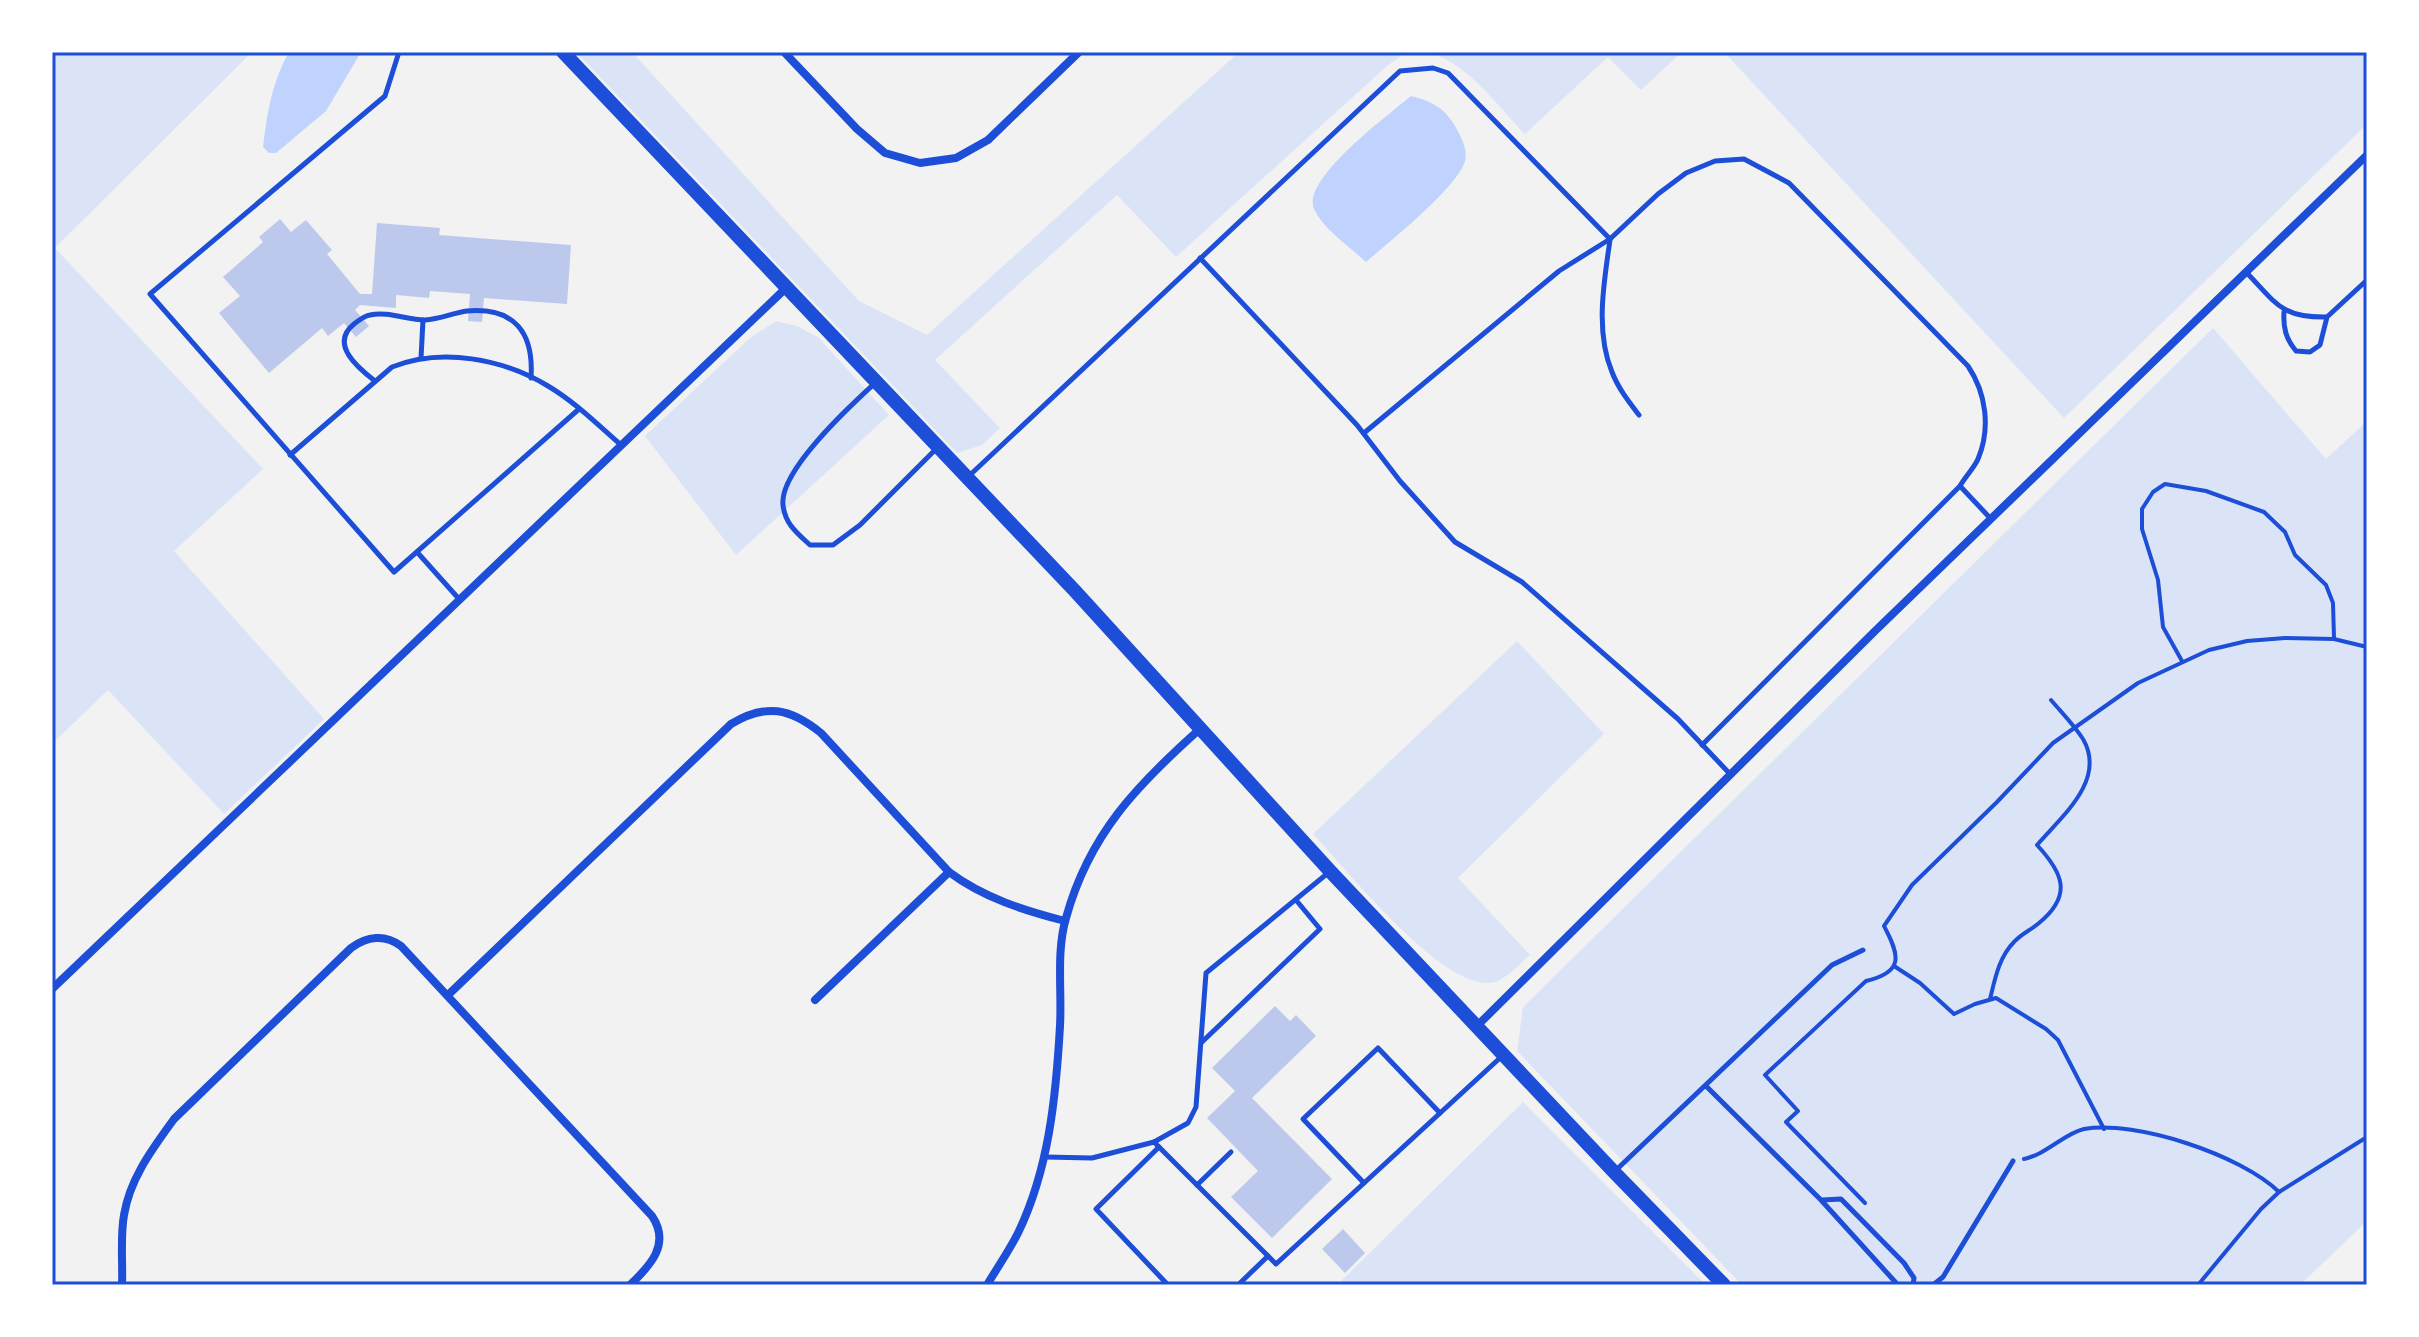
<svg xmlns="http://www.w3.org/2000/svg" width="2419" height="1337" viewBox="0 0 2419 1337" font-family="'Golos Text',sans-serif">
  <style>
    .green { fill: #dbe4f7 }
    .water { fill: #bfd3fe }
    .building { fill: #bdc9ec }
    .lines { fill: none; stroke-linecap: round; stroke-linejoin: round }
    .path { stroke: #1d4ed8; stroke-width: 4 }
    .service { stroke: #1d4ed8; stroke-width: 5 }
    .minor { stroke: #1d4ed8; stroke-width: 8 }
    .tertiary { stroke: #1d4ed8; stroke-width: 14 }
    .neatline { fill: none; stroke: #1d4ed8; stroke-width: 3 }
  </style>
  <rect width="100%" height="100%" fill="#f2f2f2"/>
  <g class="green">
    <path d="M52,52h200l-197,196 208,221 -89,82 150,168 -100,95 -116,-124 -56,54z"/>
    <path d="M576,52h56l227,249 68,34 312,-283h443l-41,38 -33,-33 -83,77c-28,-28 -72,-92 -117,-81 -7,2 -15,9 -21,13l-211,191 -59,-62 -182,165 65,68 -18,17 -25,8z"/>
    <path d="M1724,52h643v72l-303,294z"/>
    <path d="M776,321l21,5 21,11 71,78 -153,140 -91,-119 105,-98z"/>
    <path d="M2213,328l113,131 41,-38v800l-67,64h-558l-225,-234 6,-44z"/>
    <path d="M1517,641l87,93 -146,144 72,77c-11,9 -26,27 -40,28 -50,4 -143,-113 -177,-149z"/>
    <path d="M1523,1102l183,183h-369z"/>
  </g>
  <g class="water">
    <path d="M289,52h72l-35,59 -50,42h-7l-6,-6c4,-34 9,-65 26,-95z"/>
    <path d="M1411,96c20,5 34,12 44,30 6,11 13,23 10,35 -7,26 -77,82 -99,101 -17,-16 -42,-32 -52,-53 -13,-30 76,-95 97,-113z"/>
  </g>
  <g class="building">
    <path d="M280,219l11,13 15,-12 26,30 -5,4 33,40h12l5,-71 63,5 -1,7 132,10 -4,59 -83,-6 -2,24 -14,-1 2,-27 -40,-3 -1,7 -33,-3v13l-36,-3 -5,5 14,16 -13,11 -12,-14 -16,13 -6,-8 -53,45 -50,-60 21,-17 -17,-19 40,-35 -4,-5z"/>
    <path d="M1275,1006l15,15 6,-6 20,21 -64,62 80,81 -60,59 -41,-41 27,-26 -51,-53 28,-27 -23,-23z"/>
    <path d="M1343,1229l22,24 -20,20 -23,-24z"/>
  </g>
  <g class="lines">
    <g class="path">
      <path d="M2182,661l-19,-34 -5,-47 -16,-51v-20l11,-17 12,-8 41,7 58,21 21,20 10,23 31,30 7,18 1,35"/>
      <path d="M1894,966l26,17 34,31 21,-10 21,-6 50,31 12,11 46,89"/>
      <path d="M1990,999c5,-20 9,-42 24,-57 7,-8 17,-12 25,-19 34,-28 24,-50 -2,-78 24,-28 70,-65 46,-106 -9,-14 -21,-26 -32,-39"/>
      <path d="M2024,1159c23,-5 41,-26 60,-30 52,-9 157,26 195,63"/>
      <path d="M1865,1203l-79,-81 12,-11 -33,-36 101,-94c38,-9 34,-25 18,-55l28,-41 85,-83 56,-59 85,-60 71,-33 38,-9 38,-3 49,1 33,8"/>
      <path d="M2198,1285l63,-76 18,-17 88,-55"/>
    </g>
    <g class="service">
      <path d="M399,52l-14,44 -235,198 244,278 185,-163"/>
      <path d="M1610,240c-6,42 -15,91 2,132 6,16 17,30 27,43"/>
      <path d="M1200,258l157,167 43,56 55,61 67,40 156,137 52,55"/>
      <path d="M2246,272c30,31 35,46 81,45"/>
      <path d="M2284,312c-1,16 2,27 12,39l14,1 10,-7 7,-28 40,-37"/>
      <path d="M421,358l2,-38"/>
      <path d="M375,381c-17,-13 -46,-37 -21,-57 5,-4 10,-8 16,-9 18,-4 37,5 55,5 15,-1 28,-7 42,-9 48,-4 67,22 64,67"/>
      <path d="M874,384c-24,22 -95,87 -91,121 2,19 14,28 27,40h23l27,-20 77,-77"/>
      <path d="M1364,433l195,-162 51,-32 48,-45 28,-21 29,-12 29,-2 45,24 179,183c18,27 23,62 10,93 -4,9 -13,18 -18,27l-258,259"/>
      <path d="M290,455l102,-88c50,-20 111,-8 156,19 27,16 50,39 73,59"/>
      <path d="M970,475l430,-404 33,-3 15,5 162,166"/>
      <path d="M1960,486l31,33"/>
      <path d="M417,552l42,47"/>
      <path d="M1328,873l-122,100 -10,134 -8,16 -34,19 122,122 225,-207"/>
      <path d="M1202,1042l118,-113 -24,-29"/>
      <path d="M1706,1086l115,114 77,85"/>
      <path d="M1159,1147l-63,62 72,76"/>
      <path d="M1045,1157l47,1 62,-16"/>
      <path d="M1614,1172l218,-207 31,-15"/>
      <path d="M1364,1183l-61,-64 75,-71 62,65"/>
      <path d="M1197,1185l34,-33"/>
      <path d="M1822,1200l19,-1 63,64 10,15 -1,7"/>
      <path d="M1238,1285l30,-29"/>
      <path d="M1933,1285l10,-8 70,-116"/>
    </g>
    <g class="minor">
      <path d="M784,52l73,77 28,24 35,10 36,-5 32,-18 91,-88"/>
      <path d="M52,989l734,-701"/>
      <path d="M448,995l283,-271c35,-21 59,-16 90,9l128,139c35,26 74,38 116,49"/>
      <path d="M815,1000l134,-128"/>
      <path d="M1478,1025l397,-394 492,-476"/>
      <path d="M122,1285c1,-23 -2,-48 2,-70 6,-37 29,-67 50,-96l177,-171c16,-12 34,-14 50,-2l251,270c19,28 -2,50 -22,69"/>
      <path d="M987,1285c10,-17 22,-34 31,-52 31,-64 38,-137 42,-207 2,-36 -4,-74 6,-108 23,-84 72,-134 135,-190"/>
    </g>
    <path class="tertiary" d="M563,52l512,539 255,280 284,301 110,113"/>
  </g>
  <rect width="2419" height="1337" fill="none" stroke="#ffffff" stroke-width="108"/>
  <rect x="54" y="54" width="2311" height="1229" class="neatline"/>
</svg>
